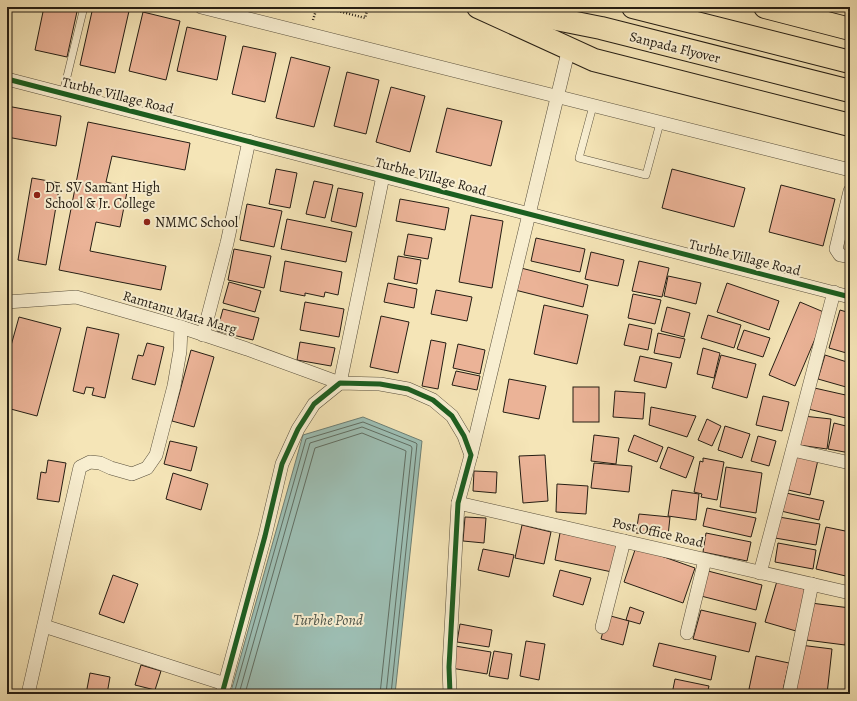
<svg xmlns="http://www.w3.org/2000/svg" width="857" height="701" viewBox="0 0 857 701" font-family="Alegreya,serif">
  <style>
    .water { fill: #9dbeb3; stroke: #6d7e73 }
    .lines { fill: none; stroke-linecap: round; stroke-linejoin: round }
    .shore { stroke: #606e63; stroke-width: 1 }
    .building { fill: #ebb397; stroke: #241d13 }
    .lane-casing { stroke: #584f3c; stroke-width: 8 }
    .street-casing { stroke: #584f3c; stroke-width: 14 }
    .highway-casing { stroke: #241d13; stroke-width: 24 }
    .path { stroke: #241d13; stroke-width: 2.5; stroke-dasharray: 1 2; stroke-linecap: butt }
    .lane { stroke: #f8eed0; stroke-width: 7 }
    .street { stroke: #f8eed0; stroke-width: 13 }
    .highway { stroke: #f5e5b7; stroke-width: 22 }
    .cycleway-casing { stroke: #f8eed0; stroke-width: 8 }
    .cycleway { stroke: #1b5e20; stroke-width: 5 }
    .poi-dot { fill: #8f2418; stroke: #f8eed0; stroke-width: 1.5 }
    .labels { text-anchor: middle; stroke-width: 4; stroke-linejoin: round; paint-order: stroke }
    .street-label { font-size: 14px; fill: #241d13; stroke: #f8eed0 }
    .poi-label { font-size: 14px; fill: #241d13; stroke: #f8eed0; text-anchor: start }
    .water-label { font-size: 15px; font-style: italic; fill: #4e554b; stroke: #f8eed0 }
  </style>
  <rect width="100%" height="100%" fill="#f5e5b7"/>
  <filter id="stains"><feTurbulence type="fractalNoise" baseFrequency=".005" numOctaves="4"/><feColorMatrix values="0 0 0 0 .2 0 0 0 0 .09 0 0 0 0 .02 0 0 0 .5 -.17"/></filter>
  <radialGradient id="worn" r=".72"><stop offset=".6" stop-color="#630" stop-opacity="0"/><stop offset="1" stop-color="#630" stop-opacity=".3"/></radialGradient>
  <path class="water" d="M363,417l59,24 -27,253h-163l-1,-3 72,-256z"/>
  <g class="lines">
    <g class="shore">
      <path d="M235,694v-4l71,-251 57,-17 53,21 1,1 -26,250"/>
      <path d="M240,694v-4l70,-247 52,-16 49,19 1,2 -26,246"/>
      <path d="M246,694v-4l69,-242 47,-15 42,17 2,1 -26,243"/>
    </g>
  </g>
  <g class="building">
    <path d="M44,7h34l-11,50 -32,-7z"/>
    <path d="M93,7h18l18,4 -14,62 -35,-8z"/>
    <path d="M143,12l37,9 -14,59 -37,-9z"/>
    <path d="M187,27l39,9 -9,44 -40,-9z"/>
    <path d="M243,46l33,7 -11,49 -33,-8z"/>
    <path d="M291,57l39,10 -16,60 -38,-9z"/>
    <path d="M347,72l32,8 -13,54 -32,-8z"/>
    <path d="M391,87l34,9 -15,56 -34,-10z"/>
    <path d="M7,106l54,10 -5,30 -49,-9z"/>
    <path d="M447,108l55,13 -11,45 -55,-14z"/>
    <path d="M88,122l102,21 -5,27 -73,-14 -6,26 22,5 -8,40 -24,-5 -6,29 76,15 -5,24 -102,-20z"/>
    <path d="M276,169l21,4 -7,35 -21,-4z"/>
    <path d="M672,169l73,19 -11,39 -72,-19z"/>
    <path d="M32,178l28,5 -14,82 -28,-5z"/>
    <path d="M314,181l19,4 -8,33 -19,-4z"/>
    <path d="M781,185l54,14 -12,47 -54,-14z"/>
    <path d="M338,188l25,5 -7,34 -25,-6z"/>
    <path d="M400,199l49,9 -4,22 -49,-9z"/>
    <path d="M247,204l35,7 -8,36 -34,-7z"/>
    <path d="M471,215l32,6 -11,67 -33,-6z"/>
    <path d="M287,219l65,13 -6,30 -65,-13z"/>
    <path d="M408,234l24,4 -4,21 -24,-4z"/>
    <path d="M536,238l49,11 -5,23 -49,-11z"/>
    <path d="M234,249l37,7 -7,32 -36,-8z"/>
    <path d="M591,252l33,8 -6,26 -33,-7z"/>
    <path d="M398,256l23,4 -4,24 -23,-5z"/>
    <path d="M285,261l57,11 -4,23 -13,-3 -1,5 -19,-4v3l-25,-5z"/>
    <path d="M639,261l30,7 -7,29 -30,-6z"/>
    <path d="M521,268l67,17 -5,22 -68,-17z"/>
    <path d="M668,276l33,7 -5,21 -32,-8z"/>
    <path d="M229,282l32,9 -6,21 -32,-9z"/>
    <path d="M388,283l29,6 -3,19 -30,-6z"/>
    <path d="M727,283l52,18 -10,29 -52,-18z"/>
    <path d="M436,290l36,7 -5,24 -36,-7z"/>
    <path d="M633,294l28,6 -6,24 -27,-6z"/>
    <path d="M305,302l39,7 -5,28 -39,-7z"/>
    <path d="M800,302l26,11 -31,73 -26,-11z"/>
    <path d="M544,305l44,10 -11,49 -43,-10z"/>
    <path d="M667,307l23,6 -6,24 -23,-6z"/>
    <path d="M223,309l36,9 -6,22 -36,-9z"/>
    <path d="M840,310l10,3v41l-21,-6z"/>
    <path d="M708,315l33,10 -7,23 -33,-10z"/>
    <path d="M381,316l28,6 -11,51 -28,-6z"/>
    <path d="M19,317l42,11 -24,88 -30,-8v-48z"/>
    <path d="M629,324l23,5 -4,21 -24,-5z"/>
    <path d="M87,327l32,7 -14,64 -13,-3 2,-7 -8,-1 -2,7 -11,-3z"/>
    <path d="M744,330l26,8 -7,19 -26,-8z"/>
    <path d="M658,333l27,6 -5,19 -26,-5z"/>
    <path d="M431,340l15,3 -8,46 -16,-3z"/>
    <path d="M300,342l35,6 -4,18 -34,-6z"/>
    <path d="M147,343l17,4 -9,38 -23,-6 6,-24 5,1z"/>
    <path d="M458,344l27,6 -5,24 -27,-6z"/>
    <path d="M703,348l17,5 -6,25 -17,-4z"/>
    <path d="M191,350l23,7 -20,70 -22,-6z"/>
    <path d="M721,355l35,9 -9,34 -35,-10z"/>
    <path d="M825,355l25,8v10l-4,14 -28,-8z"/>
    <path d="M640,356l32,7 -6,25 -32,-7z"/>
    <path d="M456,371l24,5 -3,14 -25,-5z"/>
    <path d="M509,379l37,7 -7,33 -36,-7z"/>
    <rect x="573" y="387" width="26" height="35"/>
    <path d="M810,387l40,9v23l-46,-11z"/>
    <path d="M615,391l30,2 -2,26 -30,-2z"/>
    <path d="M763,396l26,6 -7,29 -26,-6z"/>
    <path d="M651,407l45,9 -9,21 -38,-12z"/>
    <path d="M803,416l28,3 -4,30 -28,-4z"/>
    <path d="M707,419l14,7 -9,20 -14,-6z"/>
    <path d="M834,423l16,4v26l-22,-4z"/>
    <path d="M725,426l25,8 -8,24 -24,-8z"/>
    <path d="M594,435l25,3 -3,26 -25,-3z"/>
    <path d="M634,435l29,12 -6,15 -29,-11z"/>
    <path d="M758,436l18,5 -7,25 -18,-5z"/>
    <path d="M170,441l27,6 -6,24 -27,-7z"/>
    <path d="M668,447l26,10 -8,21 -26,-10z"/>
    <path d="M792,454l26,6 -8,35 -26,-6z"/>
    <path d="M545,455l3,46 -25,2 -4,-47z"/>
    <path d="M703,458l21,4 -7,38 -16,-3 1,-3 -8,-2 6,-31 3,1z"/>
    <path d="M48,460l18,3 -7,39 -22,-3 4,-27 5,1z"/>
    <path d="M594,463l38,3 -3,26 -38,-4z"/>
    <path d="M726,467l36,6 -6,40 -36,-6z"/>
    <path d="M474,471l23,1 -1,21 -23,-2z"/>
    <path d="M173,473l35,11 -7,26 -35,-11z"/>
    <path d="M557,484l31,2 -2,28 -30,-2z"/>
    <path d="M672,490l27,4 -3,26 -28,-4z"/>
    <path d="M786,493l38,8 -5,19 -38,-9z"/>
    <path d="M707,508l49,10 -5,19 -48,-11z"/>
    <path d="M639,514l31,3 -2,19 -32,-3z"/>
    <path d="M465,517l21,1 -2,25 -21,-2z"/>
    <path d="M779,517l41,7 -4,21 -41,-7z"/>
    <path d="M522,525l29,7 -7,32 -29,-6z"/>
    <path d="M826,527l24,5v45l-34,-8z"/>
    <path d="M560,533l57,11 -5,28 -57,-12z"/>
    <path d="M706,533l45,9 -4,19 -44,-9z"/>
    <path d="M778,543l38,7 -3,19 -38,-7z"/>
    <path d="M636,547l59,21 -12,35 -59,-21z"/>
    <path d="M483,549l31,6 -5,22 -31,-7z"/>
    <path d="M560,570l31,8 -8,27 -30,-9z"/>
    <path d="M708,571l54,14 -6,25 -55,-14z"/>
    <path d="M113,575l25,9 -14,39 -25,-9z"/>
    <path d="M777,581l31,9 -12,41 -31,-9z"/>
    <path d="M811,603l39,5 -5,37 -39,-5z"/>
    <path d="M630,607l14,5 -4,12 -14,-4z"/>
    <path d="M701,610l55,13 -7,29 -56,-13z"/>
    <path d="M607,615l22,6 -6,24 -22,-6z"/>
    <path d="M460,624l32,6 -3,17 -32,-5z"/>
    <path d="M526,641l19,3 -6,36 -19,-4z"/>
    <path d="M659,643l57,13 -5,24 -58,-14z"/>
    <path d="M800,645l32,4 -5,45h-33z"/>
    <path d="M455,646l36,6 -4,22 -36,-6z"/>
    <path d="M494,651l18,3 -4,25 -19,-3z"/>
    <path d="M756,656l33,7 -7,31h-9l-24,-5z"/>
    <path d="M141,665l20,6 -6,19 -20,-5z"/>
    <path d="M90,673l20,4 -3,17h-21z"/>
    <path d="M675,679l34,7 -2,8h-35z"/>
  </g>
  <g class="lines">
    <defs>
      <g id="lane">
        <path d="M63,93l21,-86"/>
        <path d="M593,106l-14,52 67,17 14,-52"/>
      </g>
      <g id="street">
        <path d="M201,7l649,163"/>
        <path d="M7,79l843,218"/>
        <path d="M850,191l-14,58 4,6 10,2"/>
        <path d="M7,302l69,-5 105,30 66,22 93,34 43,-207"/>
        <path d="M203,335l24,-92 22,-102"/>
        <path d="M793,450l57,13"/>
        <path d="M471,455l98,-407"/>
        <path d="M458,503l392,90"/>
        <path d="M760,573l74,-281"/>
        <path d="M44,626l181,58"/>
        <path d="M602,627l22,-86"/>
        <path d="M687,633l18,-73"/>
        <path d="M28,694l52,-227 10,-5 10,1 11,5 21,6 15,-6 9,-13 18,-69 6,-35 1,-24"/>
        <path d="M222,694l43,-158 17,-72 16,-35 16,-25 26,-21 40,1 28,5 25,11 19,16 12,20 7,19 -13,48 -9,164 1,27"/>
        <path d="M789,694l23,-110"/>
      </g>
      <g id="highway">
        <path d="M478,7l116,53 256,65"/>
        <path d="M633,7l217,55"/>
        <path d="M765,7l85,22"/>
        <path d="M501,8l100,20 249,63"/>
      </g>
    </defs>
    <use href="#lane" class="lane-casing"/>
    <use href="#street" class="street-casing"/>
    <use href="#highway" class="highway-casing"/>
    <g class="path">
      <path d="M323,7l42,11 3,-11"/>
      <path d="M313,20l4,-13"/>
    </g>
    <use href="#lane" class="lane"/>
    <use href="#street" class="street"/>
    <use href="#highway" class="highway"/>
    <defs>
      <g id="cycleway">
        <path d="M7,79l843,218"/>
        <path d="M222,694l43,-158 17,-72 16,-35 16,-25 26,-21 40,1 28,5 25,11 19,16 12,20 7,19 -13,48 -9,164 1,27"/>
      </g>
    </defs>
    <use href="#cycleway" class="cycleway-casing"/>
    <use href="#cycleway" class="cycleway"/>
  </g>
  <g class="poi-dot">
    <circle cx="37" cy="195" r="4"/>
    <circle cx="147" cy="222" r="4"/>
  </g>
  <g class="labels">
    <g class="street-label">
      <text transform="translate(675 47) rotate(14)" y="5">Sanpada Flyover</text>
      <text transform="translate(118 95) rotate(14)" y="5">Turbhe Village Road</text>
      <text transform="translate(431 176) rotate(15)" y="5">Turbhe Village Road</text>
      <text transform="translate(745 257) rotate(14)" y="5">Turbhe Village Road</text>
      <text transform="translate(180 312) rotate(17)" y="5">Ramtanu Mata Marg</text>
      <text transform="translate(658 532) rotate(13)" y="5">Post Office Road</text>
    </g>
    <g class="poi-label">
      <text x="45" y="192">Dr. SV Samant High<tspan x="45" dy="16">School &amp; Jr. College</tspan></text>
      <text x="155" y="227">NMMC School</text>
    </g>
    <g class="water-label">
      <text x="328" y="625">Turbhe Pond</text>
    </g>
  </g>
  <rect width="857" height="701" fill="none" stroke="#f5e5b7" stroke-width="24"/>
  <rect x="8" y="8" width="841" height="685" fill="none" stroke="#241d13" stroke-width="2"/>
  <rect x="12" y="12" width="833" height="677" fill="none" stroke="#241d13"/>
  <rect width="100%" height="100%" filter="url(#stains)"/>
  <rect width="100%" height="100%" fill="url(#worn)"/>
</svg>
